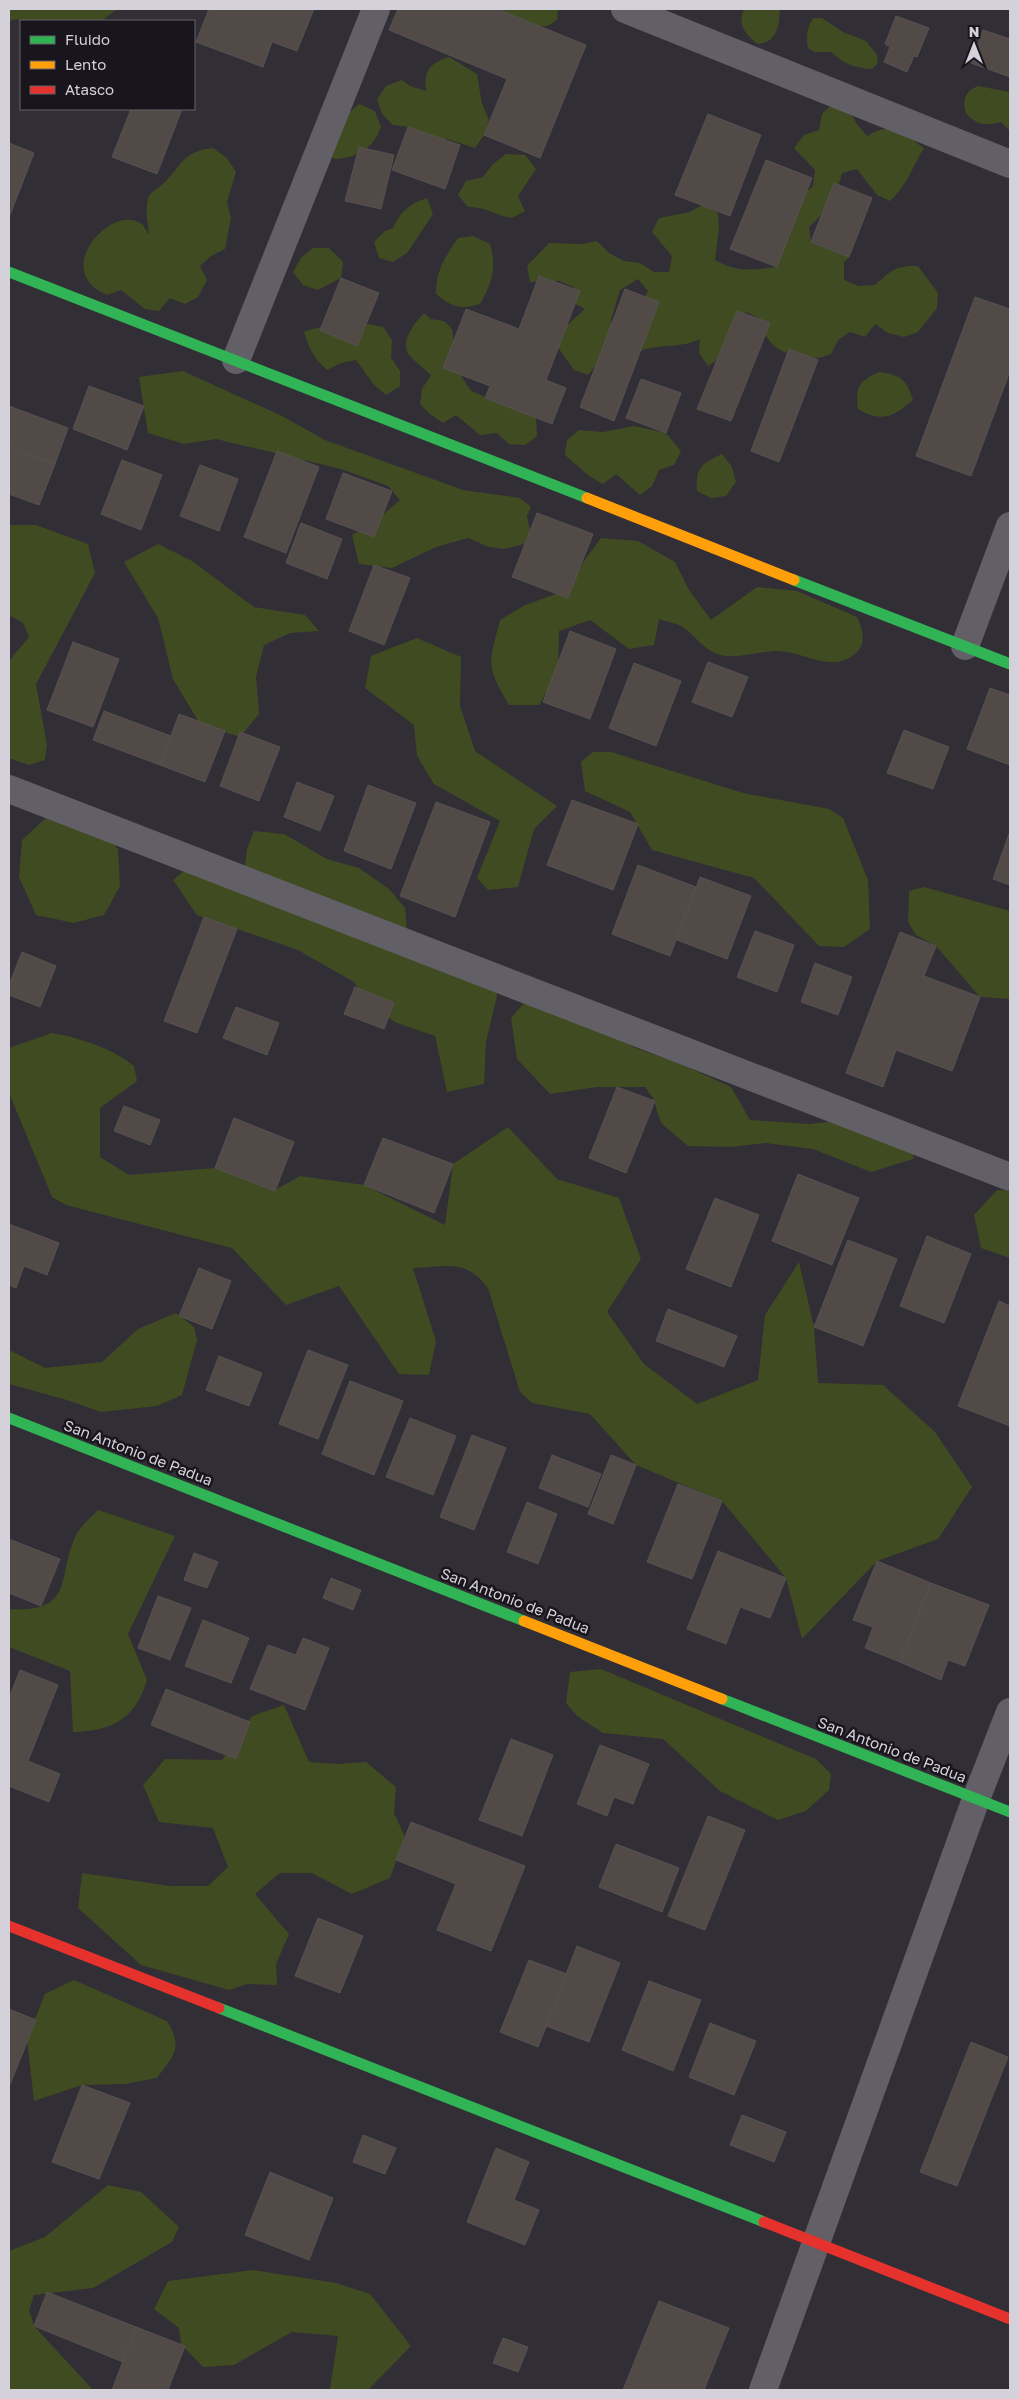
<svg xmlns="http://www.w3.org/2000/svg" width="1019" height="2399" viewBox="0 0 1019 2399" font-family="'Golos Text',sans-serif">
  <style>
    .green { fill: #404b21 }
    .building { fill: #514a46; stroke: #565253 }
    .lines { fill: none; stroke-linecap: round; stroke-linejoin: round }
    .street { stroke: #626066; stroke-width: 28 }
    .fast { stroke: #30b455; stroke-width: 11 }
    .slow { stroke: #ff9f0a; stroke-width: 11 }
    .jam { stroke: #e5322d; stroke-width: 11 }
    .labels { text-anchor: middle; stroke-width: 5; stroke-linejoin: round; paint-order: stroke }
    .street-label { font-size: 15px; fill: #d4d1db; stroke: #18151c }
  </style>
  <rect width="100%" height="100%" fill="#322e36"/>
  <g class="green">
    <path d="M9,9h108l-16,12h-80v4l-3,-6 -9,2z"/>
    <path d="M501,9h57l-1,11c-3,2 -7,5 -11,6 -13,2 -36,-9 -45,-17z"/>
    <path d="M744,9h36c-1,17 -3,34 -23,35 -12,-11 -20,-19 -13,-35z"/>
    <path d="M813,18h9l21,14 23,9 11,14 1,8 -6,6c-18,-1 -28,-5 -41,-17h-17l-6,-4c-2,-11 -1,-21 5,-30z"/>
    <path d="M449,57l28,17 5,30 7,16 -5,15 -9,13 -28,-9 -15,5c-12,-16 -19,-17 -39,-19l-11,-11 -5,-15 9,-13 16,-6 8,6 16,5c-2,-21 3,-27 23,-34z"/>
    <path d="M978,86l32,6v39l-9,-9c-15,4 -24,4 -35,-9 -4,-13 -1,-22 12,-27z"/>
    <path d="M833,103l16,6 7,14 11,13c26,-16 35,-3 57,12 -11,18 -18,39 -34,53l-13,-6 -20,-26 -15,4c-5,21 -16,39 -33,54l2,15 15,-5 15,6 8,14 -5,5v18l15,6 16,-1c15,-14 21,-20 43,-19l20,27 -1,15 -19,24 -14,5 -16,-4 -13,-9 -10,13 -15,-5 -12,8 -7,14c-19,8 -23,3 -42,-5l-3,4c-17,-8 -22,-18 -27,-35l-13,-6 -12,10 -12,35 -14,9 -9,-13 1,-14c-20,10 -40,4 -60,12v-46l8,-14 -10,-12 -18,11 -9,30 2,15 -15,28 -10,12 -14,-5 -17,-24 4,-15 24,-22 -13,-7 2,-15 -15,-6 -29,1 -3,-16 22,-23 33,1 15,-3 12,12 15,8 16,2 14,9h15l3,-16 -20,-24 7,-14 31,-6 14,-8 14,9 1,15 -4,32c23,13 36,10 61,7l5,-11 8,-49 24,-21 2,-16 -21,-22 10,-13 15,-5 3,-16z"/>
    <path d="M359,104l16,7 6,16c-7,21 -24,31 -47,32l-9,-11 9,-23z"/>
    <path d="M213,148l14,10 9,14 -9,30 4,16 -6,31 -14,7 -11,10 7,14 -9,17 -13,7 -15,-6 -11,13 -14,-2 -24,-19 -14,5c-57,-24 4,-91 33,-72 4,2 7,9 9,12 -1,-13 -5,-26 0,-39 3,-5 10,-8 15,-13 19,-19 18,-31 49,-35z"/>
    <path d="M506,154l19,1 11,14 -18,27 7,15 -13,7c-18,-3 -25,-11 -44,-11l-10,-12 8,-14 17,-4 10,-13z"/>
    <path d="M427,198l6,16 -26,39 -14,9 -14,-4 -5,-16 11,-11 8,-3c8,-17 16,-24 34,-30z"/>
    <path d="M473,236l17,8c7,23 2,40 -10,60 -20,6 -28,3 -44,-10 0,-24 9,-37 22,-56z"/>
    <path d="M313,248h16l14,14 -2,16 -23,12 -15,-5 -10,-13 8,-14z"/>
    <path d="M424,313l7,6 13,2 8,8 5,40 13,21 27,13 32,2 7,14 1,17 -12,9 -16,-1 -12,-11 -17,2 -24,-20 -13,8 -13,-9 -10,-10 2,-15 9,-14c-6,-6 -15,-12 -21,-19 -12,-13 5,-33 14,-43z"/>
    <path d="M348,320l35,7 9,13 -1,18 9,13v15l-14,9 -12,-10 -18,-25 -15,3 -14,7c-13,-11 -18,-22 -23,-38 15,-6 29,-6 44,-12z"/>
    <path d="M183,371l99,45 43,24 138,50 57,8 11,9 -4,9 5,26 -28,7 -15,-2 -21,-9 -32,9 -44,21 -33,-4 -7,-29 22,-13 26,-22 -12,-14 -47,-17 -125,-30 -32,5 -36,-11 -9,-56z"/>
    <path d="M879,372c21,3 27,6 34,28 -20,17 -31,23 -55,9 -3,-22 1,-28 21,-37z"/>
    <path d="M634,426l32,7 15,18 -7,14 -15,5 -7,16 -12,9 -24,-21 -13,10 -14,-8 -24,-21 2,-15 12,-10 24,2z"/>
    <path d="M722,454l10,13 4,15 -10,14 -15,2 -14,-7c-2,-23 4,-27 25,-37z"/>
    <path d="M9,525h27l52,19 7,29 -59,111 11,61 -2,15 -16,5 -20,-7v-97l20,-24 -6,-14 -14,-8z"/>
    <path d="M601,538l37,3 37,21 14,28 22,30 46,-33 40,4 60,26c5,11 10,25 0,35 -23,23 -52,0 -79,-1 -17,0 -45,9 -61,3 -13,-5 -22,-18 -33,-26 -6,-5 -17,-6 -25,-9l-5,26 -25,4 -39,-29 -31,11 -1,41 -19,33h-30c-24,-41 -20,-41 -9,-85l25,-15 45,-16 14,-28z"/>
    <path d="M158,544l34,17 62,46 51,8 14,16 -29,2 -26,12 -8,32 3,37 -19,23 -40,-13 -27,-45 -15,-61 -34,-56z"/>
    <path d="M417,638l44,19 -1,49 15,45 82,55 -23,23 -16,58 -30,3 -11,-12 23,-57 -66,-37 -17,-28 -3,-31 -49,-37 6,-32z"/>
    <path d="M593,752h18l132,41 86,16 14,9 25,62 2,49 -26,18 -25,-1 -65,-68 -102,-28 -22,-38 -45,-21 -4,-29z"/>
    <path d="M47,817l50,7 21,25 2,37 -16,29 -30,8 -38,-8 -17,-38 3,-37z"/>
    <path d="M254,831l30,3 43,25 32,9 30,21 16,19 2,21 88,53 2,14 -11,46 -2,42 -37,8 -12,-56 -38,-13 -23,-13 -20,-28 -56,-32 -101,-35 -24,-35 27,-22 27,6 18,1 2,-16z"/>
    <path d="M924,887l86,24v88l-30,-2 -44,-51 -20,-11 -8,-13 1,-31z"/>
    <path d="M525,1002l77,24 31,21 48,17 50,23 19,33 59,4 57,-6 49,28 -2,13 -42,13 -58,-23 -47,-6 -36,4 -42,-1 -27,-23 -8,-25 -8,-11h-48l-47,7 -33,-35 -6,-41z"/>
    <path d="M52,1033c28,5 60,15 82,33l3,15 -37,27v49l29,18 86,-7 60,22 25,-14 64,9 81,40 8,-61 55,-37 49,52 62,19 22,61 -34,53 37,52 53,40 61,-24 7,-65 34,-53 15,65 4,56 65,2 52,47 37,55 -34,52 -61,22 -75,78 -16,-61 -64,-77 -86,-36 -46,-51 -58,-11 -12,-11 -32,-104c-23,-30 -41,-21 -75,-20l23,73 -7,34 -30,-1 -60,-88 -53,19 -54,-57 -166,-43 -14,-8 -43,-104v-45z"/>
    <path d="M997,1190l13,1v67l-29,-10 -7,-33z"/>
    <path d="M176,1313l18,14 3,13 -15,55 -25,11 -56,6 -34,-12 -58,-16v-34l36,18 57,-6 36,-33z"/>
    <path d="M98,1510l77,26 -47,98 19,46c-12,39 -34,51 -74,52l-3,-61 -61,-24v-38c66,4 48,-31 66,-72 4,-10 16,-19 23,-27z"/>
    <path d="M601,1669l215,90 15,15 -2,16 -23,21 -28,9 -58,-29 -57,-52 -60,-6 -26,-17 -11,-13 4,-31z"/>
    <path d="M284,1705l25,57 29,2 28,-2 30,25 -2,26 11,24 -15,41 -38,16 -40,-21h-32l-25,21 34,40 -13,30 1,21 -30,-1 -18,6 -88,-25 -63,-57 4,-35 88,13h38l20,-19 -15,-39 -54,-6 -16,-37 22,-26 57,1 30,-44z"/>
    <path d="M74,1980l93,41c17,27 6,35 -10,57l-32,6 -43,1 -48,16 -7,-62 18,-45z"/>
    <path d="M108,2185l33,7 38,35 -7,15 -79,46 -59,7 -5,15 5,16 59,64h-84v-139l36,-14z"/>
    <path d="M253,2270l83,13 34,11 41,52 -43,44h-38l8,-54 -46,-4 -58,33 -31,2 -22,-23 -2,-16 -25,-19 14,-28z"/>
  </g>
  <g class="building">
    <path d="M209,9h105l-17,42 -25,-9 -9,25 -67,-25z"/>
    <path d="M398,9h99l89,36 -46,113 -56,-23 23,-56 -118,-49z"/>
    <path d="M896,16l33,12 -12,29 -3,-1 -7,16 -23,-10 6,-15 -5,-3z"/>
    <path d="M983,30l27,9v38l-39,-14z"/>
    <path d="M131,109h51l-25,65 -45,-17z"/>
    <path d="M708,114l53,21 -31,81 -55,-21z"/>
    <path d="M408,127l52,18 -15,44 -53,-19z"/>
    <path d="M9,143l25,10 -24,62h-1z"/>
    <path d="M359,147l35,8 -13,54 -36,-8z"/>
    <path d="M766,160l46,18 -35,89 -47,-18z"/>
    <path d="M834,183l38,15 -23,59 -38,-15z"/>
    <path d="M539,276l41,15 -34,89 20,8 -14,36 -67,-26 5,-12 -47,-18 23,-59 53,20z"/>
    <path d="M341,278l38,15 -22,53 -37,-16z"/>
    <path d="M625,289l34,13 -45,119 -34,-14z"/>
    <path d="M975,297l35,12v62l-39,105 -55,-20z"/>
    <path d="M737,311l33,12 -39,98 -34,-12z"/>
    <path d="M789,349l29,11 -39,102 -28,-11z"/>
    <path d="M641,379l40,14 -15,40 -40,-15z"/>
    <path d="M89,386l55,20 -17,44 -54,-21z"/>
    <path d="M9,406l59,22 -13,36 -46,-17z"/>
    <path d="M9,447l46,17 -16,41 -30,-11z"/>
    <path d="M277,451l42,16 -33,86 -42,-16z"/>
    <path d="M122,460l40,15 -21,55 -40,-16z"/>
    <path d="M200,465l38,14 -19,52 -39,-15z"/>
    <path d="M343,473l49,18 -18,46 -48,-18z"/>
    <path d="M537,513l56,21 -25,64 -56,-21z"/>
    <path d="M301,523l41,16 -15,40 -41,-16z"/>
    <path d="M374,565l36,13 -26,67 -35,-14z"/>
    <path d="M570,631l46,18 -26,70 -47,-17z"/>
    <path d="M73,642l46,17 -26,68 -46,-17z"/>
    <path d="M708,662l40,15 -16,40 -40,-15z"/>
    <path d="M634,663l47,18 -25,65 -47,-18z"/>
    <path d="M990,688l20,7v70l-43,-16z"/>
    <path d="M104,711l67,25 -11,29 -67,-25z"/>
    <path d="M179,714l46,17 -20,51 -45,-17z"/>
    <path d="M904,730l45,17 -16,42 -46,-16z"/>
    <path d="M240,732l40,15 -21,54 -39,-15z"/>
    <path d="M297,782l37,14 -14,35 -36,-14z"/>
    <path d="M368,785l48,18 -25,66 -47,-18z"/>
    <path d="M572,800l66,24 -25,66 -66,-25z"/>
    <path d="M436,802l54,20 -35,95 -55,-21z"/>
    <path d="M1009,834h1v51l-17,-6z"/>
    <path d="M638,865l58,22 -26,69 -58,-22z"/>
    <path d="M700,877l51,19 -24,63 -50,-19z"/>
    <path d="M204,917l33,12 -40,104 -33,-12z"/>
    <path d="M755,931l39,14 -17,47 -40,-15z"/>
    <path d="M900,932l36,14 -12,30 56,21 -28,74 -56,-21 -13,37 -37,-14z"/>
    <path d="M22,952l34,14 -16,41 -31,-12v-10z"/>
    <path d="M815,963l37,14 -14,38 -37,-13z"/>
    <path d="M355,987l39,16 -10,26 -40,-15z"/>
    <path d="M236,1007l43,16 -12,32 -44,-17z"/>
    <path d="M617,1087l38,14 -29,72 -37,-15z"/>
    <path d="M124,1106l36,14 -10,25 -36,-14z"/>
    <path d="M234,1118l60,24 -19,49 -60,-23z"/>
    <path d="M383,1138l70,26 -19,49 -70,-28z"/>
    <path d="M798,1174l61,24 -27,67 -60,-24z"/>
    <path d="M715,1198l44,17 -28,72 -45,-18z"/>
    <path d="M9,1224l50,19 -12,32 -23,-9 -8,22 -7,-3z"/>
    <path d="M927,1236l44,18 -27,69 -44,-17z"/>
    <path d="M848,1240l49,19 -34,87 -49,-19z"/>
    <path d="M199,1268l32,13 -19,48 -33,-13z"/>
    <path d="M999,1301l11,5v120l-52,-20z"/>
    <path d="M668,1309l69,27 -13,31 -68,-26z"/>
    <path d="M308,1350l40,15 -30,74 -39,-15z"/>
    <path d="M219,1356l43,17 -13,33 -43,-16z"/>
    <path d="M350,1381l53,20 -29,74 -52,-21z"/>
    <path d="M410,1418l46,18 -23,59 -47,-18z"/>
    <path d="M472,1435l34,13 -32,82 -34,-13z"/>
    <path d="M552,1455l49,19 -13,33 -49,-19z"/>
    <path d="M611,1455l25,10 -23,59 -25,-10z"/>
    <path d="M678,1484l44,17 -30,78 -45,-17z"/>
    <path d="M527,1502l30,12 -19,50 -31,-12z"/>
    <path d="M9,1539l51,20 -19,47 -32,-13z"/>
    <path d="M718,1551l68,27 -16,40 -30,-11 -14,37 -39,-15z"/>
    <path d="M194,1553l24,9 -11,26 -23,-8z"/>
    <path d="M877,1561l54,22 -31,79 -35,-14 8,-21 -20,-7z"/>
    <path d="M331,1578l30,12 -8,20 -30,-12z"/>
    <path d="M931,1583l58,22 -24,61 -17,-6 -7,20 -41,-18z"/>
    <path d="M158,1596l33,12 -21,52 -32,-12z"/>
    <path d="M203,1620l46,18 -18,45 -46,-17z"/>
    <path d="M303,1638l26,10 -24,62 -55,-21 18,-44 28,10z"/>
    <path d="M20,1670l38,15 -30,76 32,13 -11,28 -40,-16v-88z"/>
    <path d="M166,1689l84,33 -14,37 -85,-34z"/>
    <path d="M511,1739l42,16 -31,81 -43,-16z"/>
    <path d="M600,1745l49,19 -16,40 -19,-7 -7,19 -30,-12z"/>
    <path d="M708,1816l37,14 -40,100 -37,-14z"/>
    <path d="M411,1822l114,44 -34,85 -54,-21 19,-46 -60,-24z"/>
    <path d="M616,1844l63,24 -17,44 -63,-25z"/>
    <path d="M318,1918l45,18 -23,57 -45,-17z"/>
    <path d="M577,1946l43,17 -31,79 -43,-16z"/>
    <path d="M529,1960l38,14 -29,73 -38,-15z"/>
    <path d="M649,1981l52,19 -28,71 -51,-21z"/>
    <path d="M9,2009l27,11 -27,67z"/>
    <path d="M710,2023l46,18 -22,54 -45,-18z"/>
    <path d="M971,2042l37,15 -51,129 -37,-14z"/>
    <path d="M82,2085l48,18 -31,76 -47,-17z"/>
    <path d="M742,2115l44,17 -12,30 -44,-17z"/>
    <path d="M363,2135l33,13 -11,26 -32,-12z"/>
    <path d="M496,2148l33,14 -15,38 25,10 -14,35 -58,-23z"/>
    <path d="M270,2172l63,26 -24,62 -64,-25z"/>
    <path d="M47,2292l89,35 -13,35 -89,-36z"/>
    <path d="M659,2301l70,27 -25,62h-81z"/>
    <path d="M136,2327l49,19 -17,44h-56z"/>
    <path d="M503,2338l25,9 -10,25 -25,-9z"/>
  </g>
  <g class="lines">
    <g class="street">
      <path d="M625,9l385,155"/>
      <path d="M236,360l140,-351"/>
      <path d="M965,646l45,-120"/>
      <path d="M9,789l1001,388"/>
      <path d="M763,2390l213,-591 34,-87"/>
    </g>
    <g class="fast">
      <path d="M9,272l578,226"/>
      <path d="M794,580l216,84"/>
      <path d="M9,1418l515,203"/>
      <path d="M722,1699l288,113"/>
      <path d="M219,2008l545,214"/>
    </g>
    <g class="slow">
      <path d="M587,498l207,82"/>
      <path d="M524,1621l198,78"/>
    </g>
    <g class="jam">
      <path d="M9,1926l210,82"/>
      <path d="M764,2222l246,97"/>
    </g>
  </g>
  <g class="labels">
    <g class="street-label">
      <text transform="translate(138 1453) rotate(21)" y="5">San Antonio de Padua</text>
      <text transform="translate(515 1601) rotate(21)" y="5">San Antonio de Padua</text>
      <text transform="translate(892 1750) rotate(21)" y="5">San Antonio de Padua</text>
    </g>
  </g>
  <rect width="1019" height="2399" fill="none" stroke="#d4d1db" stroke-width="20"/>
  <rect x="20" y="20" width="175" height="90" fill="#18151c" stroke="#636068"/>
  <rect x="30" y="36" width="25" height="8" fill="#30b455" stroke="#636068"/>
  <text x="65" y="45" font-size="15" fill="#d4d1db">Fluido</text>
  <rect x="30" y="61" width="25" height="8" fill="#ff9f0a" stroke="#636068"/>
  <text x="65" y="70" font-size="15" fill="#d4d1db">Lento</text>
  <rect x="30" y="86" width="25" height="8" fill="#e5322d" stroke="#636068"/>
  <text x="65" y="95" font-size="15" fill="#d4d1db">Atasco</text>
  <g transform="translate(974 45)" stroke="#18151c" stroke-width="4" paint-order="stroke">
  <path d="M0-4L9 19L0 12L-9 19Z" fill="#d4d1db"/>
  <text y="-8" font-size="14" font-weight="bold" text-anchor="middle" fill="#d4d1db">N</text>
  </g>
</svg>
